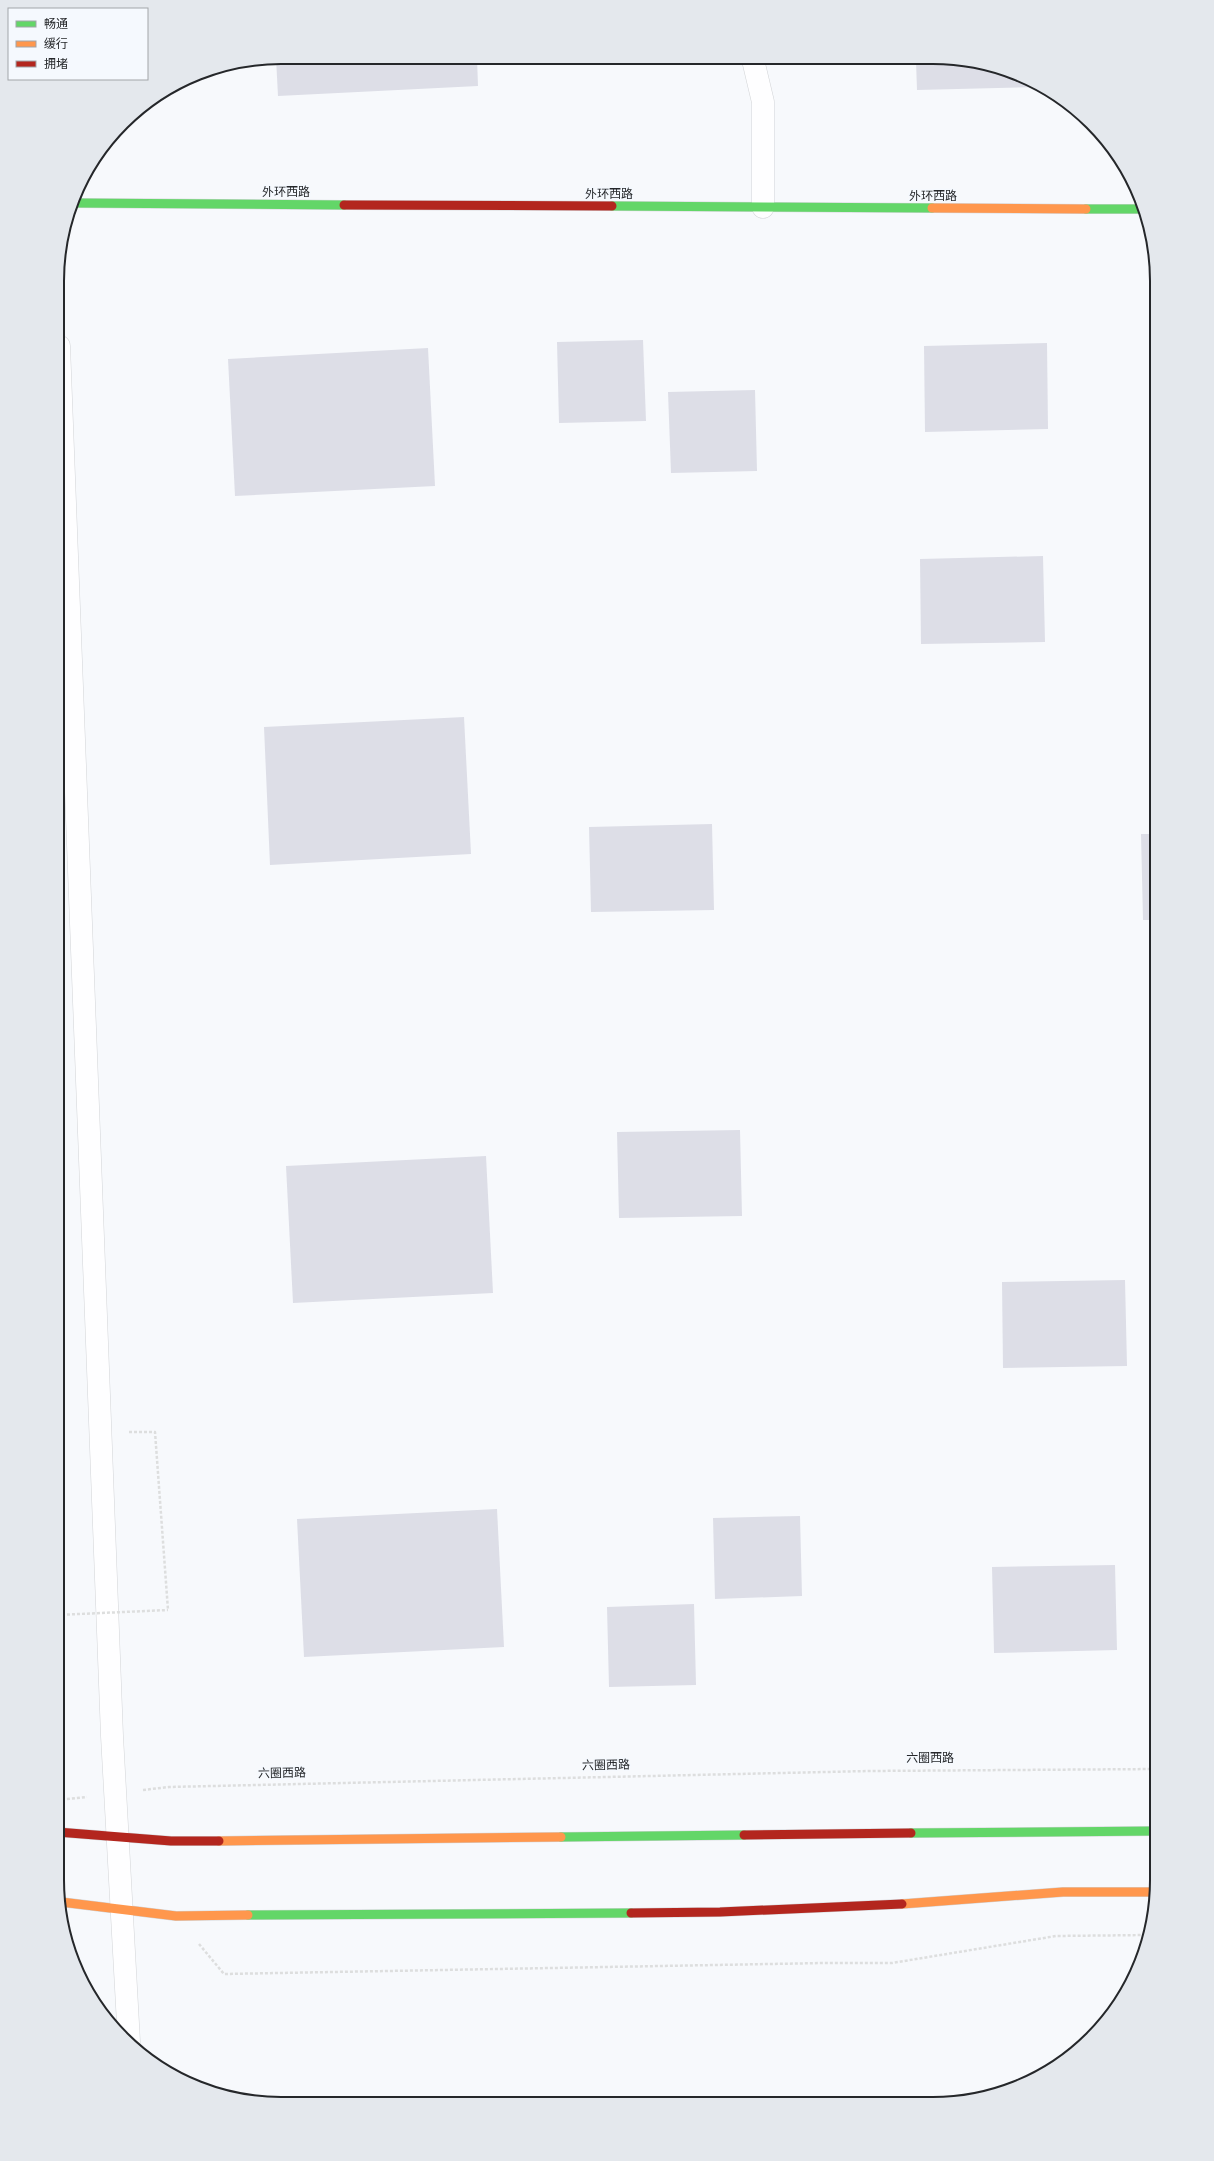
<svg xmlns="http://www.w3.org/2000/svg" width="1214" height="2161" viewBox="0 0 1214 2161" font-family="'Exo 2','Noto Sans SC',sans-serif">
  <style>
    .building { fill: #dddee7 }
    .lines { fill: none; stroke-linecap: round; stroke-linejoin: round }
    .street-casing { stroke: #d2d4d7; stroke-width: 23 }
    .fast-casing { stroke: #d2d4d7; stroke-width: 10 }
    .slow-casing { stroke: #d2d4d7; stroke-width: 10 }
    .jam-casing { stroke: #d2d4d7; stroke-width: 10 }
    .path { stroke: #dddede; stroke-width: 2.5; stroke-dasharray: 3 2; stroke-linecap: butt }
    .street { stroke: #fefeff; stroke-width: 22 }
    .fast { stroke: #63d668; stroke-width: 9 }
    .slow { stroke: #ff974d; stroke-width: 9 }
    .jam { stroke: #b3261e; stroke-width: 9 }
    .path-bridge { stroke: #dddede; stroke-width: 2.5; stroke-dasharray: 3 2; stroke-linecap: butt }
    .labels { text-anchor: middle; stroke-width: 3; stroke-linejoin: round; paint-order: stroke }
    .street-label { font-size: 12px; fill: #25272a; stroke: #f5f9fe }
    .rim { fill: none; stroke: #25272a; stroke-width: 2 }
  </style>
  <rect width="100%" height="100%" fill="#f7f9fc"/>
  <g class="building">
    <path d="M276,58h201l1,28 -200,10z"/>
    <path d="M916,61h60l56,19 8,7 -123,3z"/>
    <path d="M643,340l3,81 -87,2 -2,-81z"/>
    <path d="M1047,343l1,86 -123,3 -1,-86z"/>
    <path d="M428,348l7,138 -200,10 -7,-137z"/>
    <path d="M755,390l2,81 -86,2 -3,-81z"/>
    <path d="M1043,556l2,86 -124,2 -1,-85z"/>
    <path d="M464,717l7,137 -201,11 -6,-138z"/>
    <path d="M712,824l2,86 -123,2 -2,-85z"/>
    <path d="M1141,834h16v86h-14z"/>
    <path d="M740,1130l2,86 -123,2 -2,-86z"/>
    <path d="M486,1156l7,137 -200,10 -7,-137z"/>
    <path d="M1125,1280l2,86 -124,2 -1,-86z"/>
    <path d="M497,1509l7,138 -200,10 -7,-138z"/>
    <path d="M800,1516l2,80 -87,3 -2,-81z"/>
    <path d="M1115,1565l2,85 -123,3 -2,-86z"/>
    <path d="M694,1604l2,81 -87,2 -2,-80z"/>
  </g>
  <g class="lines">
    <defs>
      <g id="street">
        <path d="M753,60l10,42v105"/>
        <path d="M59,346l53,1390 17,306"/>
      </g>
      <g id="fast">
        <path d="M74,203l270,2"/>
        <path d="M612,206l320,2"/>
        <path d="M1086,209h59"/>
        <path d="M911,1833l246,-2"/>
        <path d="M57,1836l2,54"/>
        <path d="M561,1837l183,-2"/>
        <path d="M248,1915l383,-2"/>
      </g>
      <g id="slow">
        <path d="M932,208l154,1"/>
        <path d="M219,1841l342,-4"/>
        <path d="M61,1902l115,14 72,-1"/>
        <path d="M902,1904l161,-12h94"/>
      </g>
      <g id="jam">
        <path d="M344,205l268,1"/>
        <path d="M57,1832l114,9h48"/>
        <path d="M744,1835l167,-2"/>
        <path d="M631,1913l89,-1 182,-8"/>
      </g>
    </defs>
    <use href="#street" class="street-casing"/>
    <use href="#fast" class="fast-casing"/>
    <use href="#slow" class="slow-casing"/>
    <use href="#jam" class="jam-casing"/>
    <g class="path">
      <path d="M129,1432h26l13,178"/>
      <path d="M143,1790l26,-3 700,-16 288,-2"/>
      <path d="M57,1800l30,-3"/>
      <path d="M199,1944l25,30 600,-11h68l164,-27 91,-1"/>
    </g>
    <use href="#street" class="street"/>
    <use href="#fast" class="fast"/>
    <use href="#slow" class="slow"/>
    <use href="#jam" class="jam"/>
    <path class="path-bridge" d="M57,1615l111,-5"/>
  </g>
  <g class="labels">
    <g class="street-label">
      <text x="286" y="196">外环西路</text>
      <text x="609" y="198">外环西路</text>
      <text x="933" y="200">外环西路</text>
      <text x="930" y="1762">六圈西路</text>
      <text transform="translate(606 1765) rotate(-1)" y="4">六圈西路</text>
      <text transform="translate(282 1773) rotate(-1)" y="4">六圈西路</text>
    </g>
  </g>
  <path d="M0 0H1214V2161H0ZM281 64H933A217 217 0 0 1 1150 281V1880A217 217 0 0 1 933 2097H281A217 217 0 0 1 64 1880V281A217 217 0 0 1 281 64Z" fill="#e4e8ed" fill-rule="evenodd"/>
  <path class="rim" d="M281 64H933A217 217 0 0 1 1150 281V1880A217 217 0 0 1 933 2097H281A217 217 0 0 1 64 1880V281A217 217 0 0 1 281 64Z"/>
  <rect x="8" y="8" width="140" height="72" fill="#f5f9fe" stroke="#a2a5a9"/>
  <rect x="16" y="21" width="20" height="6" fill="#63d668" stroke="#a2a5a9"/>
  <text x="44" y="28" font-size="12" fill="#25272a">畅通</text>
  <rect x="16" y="41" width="20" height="6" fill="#ff974d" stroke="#a2a5a9"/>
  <text x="44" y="48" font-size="12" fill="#25272a">缓行</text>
  <rect x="16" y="61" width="20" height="6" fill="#b3261e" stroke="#a2a5a9"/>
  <text x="44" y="68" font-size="12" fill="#25272a">拥堵</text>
</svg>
